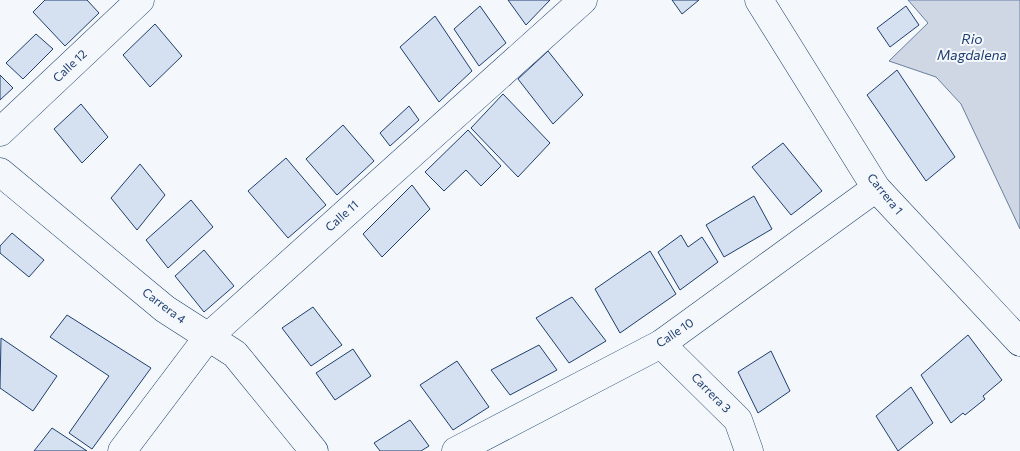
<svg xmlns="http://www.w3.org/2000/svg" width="1020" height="451" viewBox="0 0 1020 451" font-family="Commissioner,sans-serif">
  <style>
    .water { fill: #cfd7e4; stroke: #687fa3 }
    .building { fill: #d5e0f0; stroke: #1d3f73 }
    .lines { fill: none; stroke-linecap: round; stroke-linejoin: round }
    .minor-casing { stroke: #1d3f73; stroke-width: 29 }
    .minor { stroke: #f4f7fb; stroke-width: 28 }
    .labels { text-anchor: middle; stroke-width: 4; stroke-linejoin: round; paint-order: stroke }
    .street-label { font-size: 12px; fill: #1d3f73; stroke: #f4f7fb }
    .water-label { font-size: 14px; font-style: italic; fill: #1d3f73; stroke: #f4f7fb }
  </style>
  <rect width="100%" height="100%" fill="#f4f7fb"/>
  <path class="water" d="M908,0h112v229l-59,-125 -25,-27 -47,-16 39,-38z"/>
  <g class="building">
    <path d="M45,0h42l12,13 -34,33 -32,-34z"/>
    <path d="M508,0h42l-24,25z"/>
    <path d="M672,0h27l-17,14z"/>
    <path d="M480,6l26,37 -27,23 -25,-37z"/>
    <path d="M906,6l13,19 -29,22 -13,-19z"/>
    <path d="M435,16l37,55 -33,31 -39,-55z"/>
    <path d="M155,24l27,32 -32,31 -27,-32z"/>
    <path d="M36,34l17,15 -30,30 -17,-16z"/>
    <path d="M548,51l35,44 -30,29 -35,-45z"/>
    <path d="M897,70l58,87 -29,24 -59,-86z"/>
    <path d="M0,75l13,13 -13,12z"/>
    <path d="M503,94l47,49 -32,34 -47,-49z"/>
    <path d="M81,104l27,33 -26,26 -28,-34z"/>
    <path d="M409,106l10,14 -29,26 -10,-13z"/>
    <path d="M343,125l31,36 -37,34 -31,-36z"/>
    <path d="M468,130l33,36 -20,20 -15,-16 -22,21 -19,-19z"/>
    <path d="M783,143l39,48 -31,24 -39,-48z"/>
    <path d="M286,158l40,47 -38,33 -40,-47z"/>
    <path d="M140,164l25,31 -28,35 -26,-32z"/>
    <path d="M412,185l18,24 -48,48 -19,-23z"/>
    <path d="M754,196l18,33 -48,28 -18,-32z"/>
    <path d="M191,200l22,27 -45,41 -22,-28z"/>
    <path d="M12,233l32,27 -15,17 -29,-24v-7z"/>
    <path d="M681,235l7,12 14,-10 16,25 -38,28 -22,-38z"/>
    <path d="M204,250l30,36 -30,26 -29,-36z"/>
    <path d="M650,251l26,43 -56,39 -25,-44z"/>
    <path d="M572,297l34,44 -37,22 -33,-45z"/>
    <path d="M313,307l29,38 -31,21 -29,-38z"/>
    <path d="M67,315l84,53 -59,81 -23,-16 40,-57 -59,-39z"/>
    <path d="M968,335l34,45 -19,16 2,3 -20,16 -2,-2 -12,10 -30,-48z"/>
    <path d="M1,338l56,38 -24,35 -33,-23z"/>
    <path d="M539,345l18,25 -47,25 -19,-25z"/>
    <path d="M353,349l18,27 -36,24 -19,-27z"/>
    <path d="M771,351l19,40 -32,22 -20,-41z"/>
    <path d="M457,361l32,46 -36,23 -33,-45z"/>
    <path d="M911,387l22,36 -35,28 -22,-35z"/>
    <path d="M410,420l19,26 -8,5h-41l-6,-8z"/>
    <path d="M52,428l35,23h-53z"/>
  </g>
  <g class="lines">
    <defs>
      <g id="minor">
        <path d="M759,0l117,188 144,154"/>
        <path d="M0,132l140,-132"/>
        <path d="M0,172l165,137 70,45 79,97"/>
        <path d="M661,344l77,76 11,31"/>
        <path d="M122,451l86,-114 375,-337"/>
        <path d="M456,451l205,-107 215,-156"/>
      </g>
    </defs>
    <use href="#minor" class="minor-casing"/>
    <use href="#minor" class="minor"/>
  </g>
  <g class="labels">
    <g class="street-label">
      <text transform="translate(70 66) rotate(-43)" y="4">Calle 12</text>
      <text transform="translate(885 194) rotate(51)" y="4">Carrera 1</text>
      <text transform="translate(342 216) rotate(-42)" y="4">Calle 11</text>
      <text transform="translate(164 306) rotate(37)" y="4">Carrera 4</text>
      <text transform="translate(675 333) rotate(-34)" y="4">Calle 10</text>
      <text transform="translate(711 393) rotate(45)" y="4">Carrera 3</text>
    </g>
    <g class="water-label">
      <text x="972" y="44">Rio<tspan x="972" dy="16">Magdalena</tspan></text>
    </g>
  </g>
</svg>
